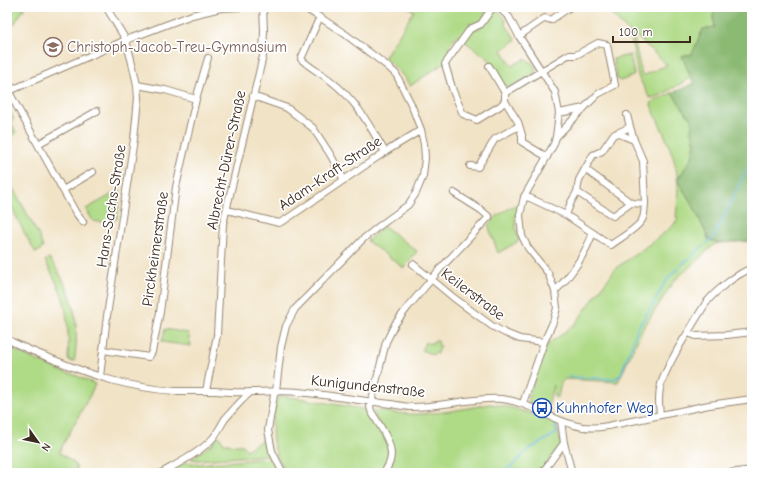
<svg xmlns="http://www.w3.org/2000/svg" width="759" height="480" viewBox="0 0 759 480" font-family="'Comic Neue',sans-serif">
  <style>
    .green { fill: #afda86; stroke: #758252; fill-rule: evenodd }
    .forest { fill: #8bba73; stroke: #637248 }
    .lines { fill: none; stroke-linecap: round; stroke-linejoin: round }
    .stream { stroke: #67bae3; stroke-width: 1.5 }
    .minor-casing { stroke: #968672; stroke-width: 8 }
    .minor { stroke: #fff; stroke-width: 6 }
    .labels { text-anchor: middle; stroke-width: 3.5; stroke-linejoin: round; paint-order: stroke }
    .education-label { font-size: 15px; fill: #785e54; stroke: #fff; text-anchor: start }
    .street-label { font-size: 15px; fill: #3b2a1e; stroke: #fff }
    .transit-label { font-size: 15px; fill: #164399; stroke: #fff; text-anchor: start }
  </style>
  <rect width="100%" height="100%" fill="#fff"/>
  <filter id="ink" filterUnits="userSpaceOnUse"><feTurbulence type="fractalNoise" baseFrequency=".025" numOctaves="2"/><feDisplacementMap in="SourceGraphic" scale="8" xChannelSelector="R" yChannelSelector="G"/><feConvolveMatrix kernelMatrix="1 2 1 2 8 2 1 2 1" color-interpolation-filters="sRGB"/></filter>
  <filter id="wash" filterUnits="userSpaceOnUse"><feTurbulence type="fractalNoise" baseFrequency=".012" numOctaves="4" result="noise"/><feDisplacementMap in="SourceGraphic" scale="16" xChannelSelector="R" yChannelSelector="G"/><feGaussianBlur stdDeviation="0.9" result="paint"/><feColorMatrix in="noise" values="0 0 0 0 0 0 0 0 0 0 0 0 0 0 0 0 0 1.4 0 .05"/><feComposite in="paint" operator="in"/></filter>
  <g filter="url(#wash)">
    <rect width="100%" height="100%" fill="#f1e3c6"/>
    <g class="green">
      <path d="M7,7h18l-18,28z"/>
      <path d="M408,7h81l-9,15 -9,4 -11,11 -3,-2 -9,13 3,2 -5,6 2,1 -4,6 -34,23c-8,-13 -15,-19 -26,-28l30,-47z"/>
      <path d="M604,7h111l-2,9 2,11 -12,2 -11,25 -10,2 9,22 -32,18 -8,2 -2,-1 -11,-21 -8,-43zM633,33l34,32 -25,11 -2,-9z"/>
      <path d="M497,10l9,9 -1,4 11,17 -14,10 10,16 14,-8 3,3 3,2 4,6 -1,4 -26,15 -4,-1 -16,-28 -25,-18 8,-11 8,-2 14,-17z"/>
      <path d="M630,55l4,19 -1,2 -13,5 -3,-2 -4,-20z"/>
      <path d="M672,93l20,28v8l3,14 -3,15 -15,22 17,27 15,33 11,3 -5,1 -41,37 -32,49 -24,52 -53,-3 -4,4 -3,14h-4l-1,-12 -6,25 -18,-8 -1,-5 19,-53 10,-6 18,-14 41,-56 27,-19 30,-23 5,-8 -2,-1c2,-16 3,-33 0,-49 -4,-20 -17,-44 -25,-63l1,-3z"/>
      <path d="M7,104l7,15 -3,2 5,12 -9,5z"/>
      <path d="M7,179l10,16 22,41 4,12 -7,5 -11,-19 -18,-36z"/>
      <path d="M120,190l-3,29h-4v5l-20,-3 -7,-12z"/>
      <path d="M520,202c-7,17 -5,22 -1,39l-21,12 -10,-28 10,-10z"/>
      <path d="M384,226l33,25 -13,17 -37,-27z"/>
      <path d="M49,258c11,14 24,39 26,57 2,15 2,32 -1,47l-6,-2c1,-19 0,-44 -5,-62 -5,-13 -11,-25 -18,-37z"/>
      <path d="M165,329l23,4 3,13 -29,-4z"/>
      <path d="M435,340l4,2 -1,3 3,1 -4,8 -3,-1 -1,2 -11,-5 3,-8 5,2 1,-2 3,1z"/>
      <path d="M7,347l4,2 52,23 12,3 20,9 -5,11 -31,57 15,11 3,6 -10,4h-60z"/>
      <path d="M279,396l20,2 69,12 12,20 9,19v10l-7,14h-96c-4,-8 -8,-15 -11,-23 -5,-13 -3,-42 4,-54z"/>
      <path d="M490,404c23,2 44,11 66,19l5,21 -21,29h-154l7,-14 -20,-49c16,2 33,5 49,4 23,-1 45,-6 68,-10z"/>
      <path d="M218,435l6,8 7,2h12l3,5 15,-9 6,-1 3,15 -72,5 -7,-1 22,-16z"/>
      <path d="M272,458l8,15h-111l17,-11 12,2z"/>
    </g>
    <path class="forest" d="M715,7h37v234l-32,2 -11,-3 -15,-33 -17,-27 15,-22 3,-15 -4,-14 1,-8 -20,-28 23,-10 -4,-5 -9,-22 10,-2 11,-25 12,-2 -2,-11z"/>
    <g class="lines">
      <g class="stream">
        <path d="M730,9h16l6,-1"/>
        <path d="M711,239l3,-2 37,-77"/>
        <path d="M707,243l3,-3"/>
        <path d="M569,377l44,2 5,-2 3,-3 17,-47 11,-16 17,-30 9,-10 28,-25"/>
        <path d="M503,473l2,-3 7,-4 16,-16 29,-17 -2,-9"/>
      </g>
    </g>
  </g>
  <g filter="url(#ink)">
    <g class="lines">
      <defs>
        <g id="minor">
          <path d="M493,7l-12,17 -11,5 -25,35 8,27 10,23 14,6 23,-14 5,-5"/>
          <path d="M498,7l11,10 10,19 36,56 4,21 -3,24 -2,7 -30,53 -4,18 2,21 6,12 20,25 7,18 2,17 -4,14 -9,20 -21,61"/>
          <path d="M321,18l-3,3 -17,38c9,9 20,14 30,22 26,20 38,44 54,71"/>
          <path d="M519,36l26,-18 6,2 19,-13"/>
          <path d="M489,66l16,27v8l13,21 4,13v7l25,15"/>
          <path d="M7,92l119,-52 66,-25 29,-7 20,-1"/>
          <path d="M9,92l54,98 13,23 7,9"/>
          <path d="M505,93l63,-38h8l22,-12 9,2 8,40 -17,9 -14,14 -25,5"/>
          <path d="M253,96l34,12 26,20 17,26 14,26"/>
          <path d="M196,99l12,-41"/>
          <path d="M627,115l3,12"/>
          <path d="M617,133l17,7"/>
          <path d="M556,137l28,-29"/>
          <path d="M38,144l59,-33"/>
          <path d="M470,166l8,1 17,-28 24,-13"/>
          <path d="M585,169l8,-14 9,-4 11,-16 17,-8 4,13 9,21 2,43"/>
          <path d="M63,190l30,-18"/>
          <path d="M577,192l36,24 18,-13"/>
          <path d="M524,197l6,1 36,17 45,30c8,-6 27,-17 31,-25 3,-5 2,-11 3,-16l-14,-1 -46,-34 -6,11 -2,12 -6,10 -5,13"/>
          <path d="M227,210l52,13 6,-3 100,-68 36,-22"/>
          <path d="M413,264l41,34 38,28 13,7 15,6 24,3"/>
          <path d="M555,291c16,-15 30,-37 38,-58"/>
          <path d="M688,333l8,3 31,-1 25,-3"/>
          <path d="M7,339c14,8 30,14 45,20 41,17 78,29 123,32 13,0 26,0 40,0 12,1 25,2 37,1 16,0 31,-2 47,0 30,3 61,9 92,12 7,1 14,3 21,3 30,0 60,-10 90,-8 27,3 47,20 72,26 12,4 23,3 34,1l101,-21 43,-6"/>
          <path d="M103,350l46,7 3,-5 8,-40 12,-94 4,-31 20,-88 -31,-9 -28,-5"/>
          <path d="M100,377l7,-61 27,-177 4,-41 -1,-13 -4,-18 -7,-27 -20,-33"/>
          <path d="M206,391l11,-56 6,-111 40,-168 1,-25 -1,-24"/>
          <path d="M660,415c-1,-11 -2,-20 1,-31 5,-15 14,-30 22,-44 8,-12 15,-25 23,-37 10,-13 31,-29 46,-35"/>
          <path d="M561,421l3,22 8,30"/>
          <path d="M161,473c16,-9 40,-21 52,-35 5,-6 8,-13 12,-19 8,-9 16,-19 26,-27"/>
          <path d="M283,473l-11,-22 -4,-21 6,-35 2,-4 5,-44 5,-21 9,-17 68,-70 15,-12 30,-22 8,-12 7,-17 2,-18 -1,-14 -3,-14 -10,-26 -15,-30 -10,-9 -41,-31 -24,-16 -16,-10 -5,-1"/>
          <path d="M384,473c2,-4 5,-8 6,-12 5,-16 -11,-36 -19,-50l-1,-4 16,-65 9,-18 13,-17 32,-38 49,-52 -8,-7 -27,-17"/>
          <path d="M542,473l22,-30"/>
          <path d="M729,473l23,-3"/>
        </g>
      </defs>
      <use href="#minor" class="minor-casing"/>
      <use href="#minor" class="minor"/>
    </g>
  </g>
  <defs>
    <symbol id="school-ring" viewBox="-11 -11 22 22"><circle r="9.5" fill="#fff" stroke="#8d6e63" stroke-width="1.5"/><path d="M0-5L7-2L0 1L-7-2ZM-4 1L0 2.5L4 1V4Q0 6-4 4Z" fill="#8d6e63"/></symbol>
    <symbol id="bus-ring" viewBox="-11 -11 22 22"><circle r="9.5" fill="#fff" stroke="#1a4fb4" stroke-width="1.5"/><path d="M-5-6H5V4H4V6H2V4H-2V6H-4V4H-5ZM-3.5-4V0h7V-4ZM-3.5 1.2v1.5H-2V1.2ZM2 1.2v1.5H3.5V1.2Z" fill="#1a4fb4"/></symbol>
  </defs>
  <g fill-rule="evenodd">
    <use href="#school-ring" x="42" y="36" width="22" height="22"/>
    <use href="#bus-ring" x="531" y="397" width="22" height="22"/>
  </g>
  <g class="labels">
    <g class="education-label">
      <text x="67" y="52">Christoph-Jacob-Treu-Gymnasium</text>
    </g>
    <g class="street-label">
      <text transform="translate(226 160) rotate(-78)" y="5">Albrecht-Dürer-Straße</text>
      <text transform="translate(330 173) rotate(-34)" y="5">Adam-Kraft-Straße</text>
      <text transform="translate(111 206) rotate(-81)" y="5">Hans-Sachs-Straße</text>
      <text transform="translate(155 249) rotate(-82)" y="5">Pirckheimerstraße</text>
      <text transform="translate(473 294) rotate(37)" y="5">Keilerstraße</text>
      <text transform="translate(368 386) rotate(6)" y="5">Kunigundenstraße</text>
    </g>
    <g class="transit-label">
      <text x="556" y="413">Kuhnhofer Weg</text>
    </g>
  </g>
  <rect width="759" height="480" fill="none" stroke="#fff" stroke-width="24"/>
  <g transform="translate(38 442) rotate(123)" stroke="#ffffff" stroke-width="3" paint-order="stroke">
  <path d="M0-3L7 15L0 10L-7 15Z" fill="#3b2a1e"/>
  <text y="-6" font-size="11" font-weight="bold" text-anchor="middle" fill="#3b2a1e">N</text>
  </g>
  <path d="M613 36v6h77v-6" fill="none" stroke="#3b2a1e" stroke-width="2"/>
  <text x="619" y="36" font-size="12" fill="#3b2a1e" stroke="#ffffff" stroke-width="3" paint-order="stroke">100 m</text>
</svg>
